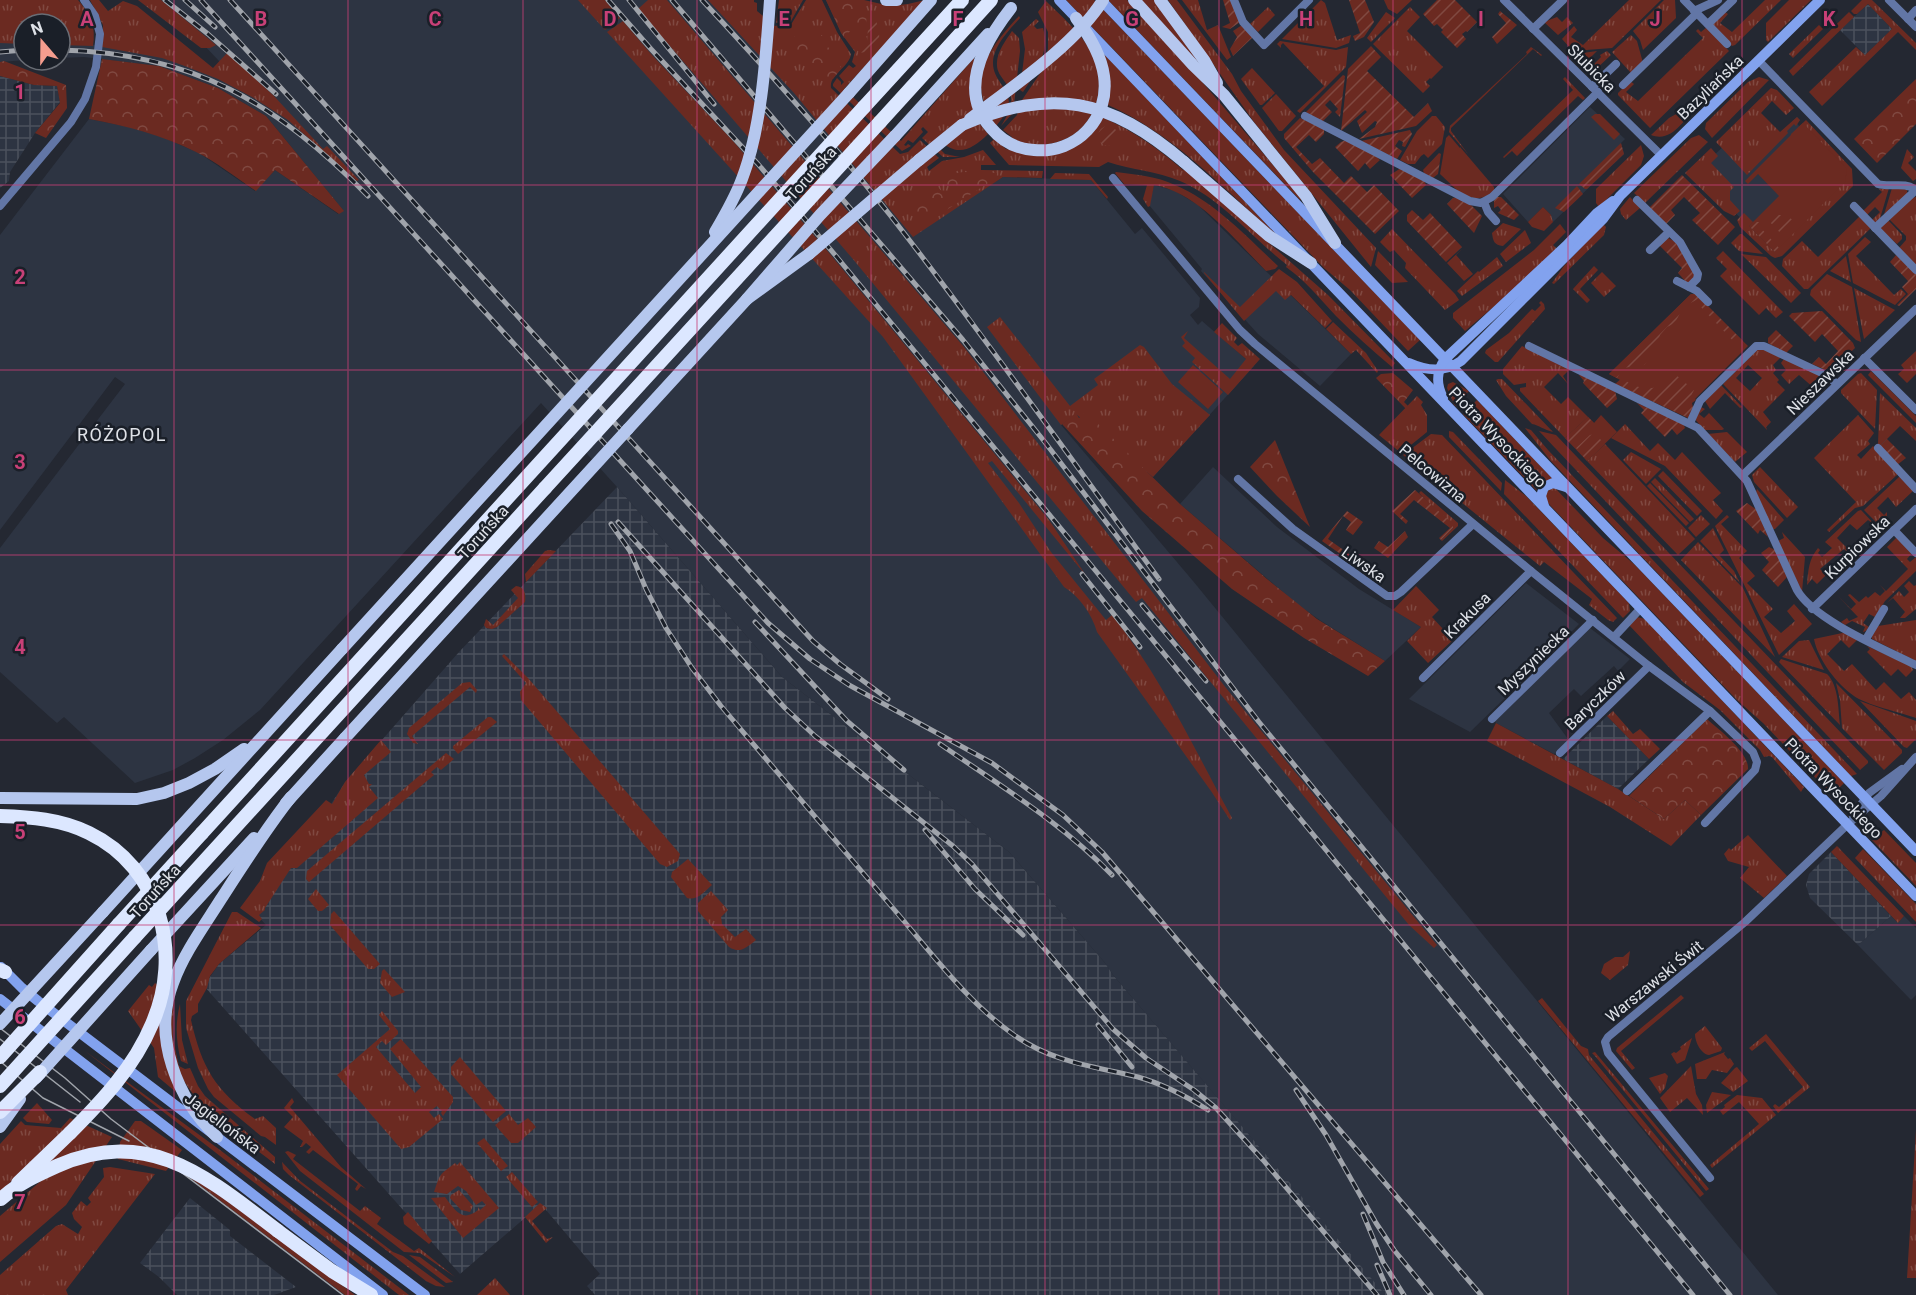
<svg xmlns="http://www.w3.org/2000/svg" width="1916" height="1295" viewBox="0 0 1916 1295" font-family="Roboto,sans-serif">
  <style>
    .built { fill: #2d3442 }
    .industrial { fill: url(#industrial-grid) }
    .grass { fill: url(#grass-tufts); fill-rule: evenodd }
    .forest { fill: url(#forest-crowns) }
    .park { fill: #6b2a21 }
    .garden { fill: url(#garden-furrows) }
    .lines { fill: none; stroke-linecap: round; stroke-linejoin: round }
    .street { stroke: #6276a6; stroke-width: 8 }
    .secondary { stroke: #82a2ee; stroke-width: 10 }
    .primary { stroke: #b5c7ee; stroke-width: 12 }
    .highway { stroke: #dce7ff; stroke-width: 14 }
    .tram { stroke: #a0a4ab; stroke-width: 1.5 }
    .rail-casing { stroke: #a0a4ab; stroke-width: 5 }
    .rail { stroke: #1a1f28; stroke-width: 3; stroke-dasharray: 9; stroke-linecap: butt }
    .primary-bridge { stroke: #b5c7ee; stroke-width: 12 }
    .highway-bridge { stroke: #dce7ff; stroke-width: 14 }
    .grid { fill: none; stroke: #c84077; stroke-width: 1.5; stroke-opacity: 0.55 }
    .labels { text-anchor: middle; stroke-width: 5; stroke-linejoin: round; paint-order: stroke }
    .street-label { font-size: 16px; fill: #dfe2e8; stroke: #1a1f28 }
    .neighbourhood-label { font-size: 18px; letter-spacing: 1.5px; fill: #dfe2e8; stroke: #1a1f28 }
    .grid-label { font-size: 20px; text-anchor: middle; font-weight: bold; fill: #c84077; stroke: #1a1f28; stroke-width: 5; stroke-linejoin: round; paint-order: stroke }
  </style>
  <defs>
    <pattern id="industrial-grid" width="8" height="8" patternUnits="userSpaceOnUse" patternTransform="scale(1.5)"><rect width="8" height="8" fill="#2d3442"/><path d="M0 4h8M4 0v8" fill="none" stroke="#4b515d"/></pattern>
    <pattern id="grass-tufts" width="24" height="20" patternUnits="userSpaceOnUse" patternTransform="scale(1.5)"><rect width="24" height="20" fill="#6b2a21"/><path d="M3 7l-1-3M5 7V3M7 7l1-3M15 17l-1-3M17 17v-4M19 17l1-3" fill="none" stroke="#804941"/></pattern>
    <pattern id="forest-crowns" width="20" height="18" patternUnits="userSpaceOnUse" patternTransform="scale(1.5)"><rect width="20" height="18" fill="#6b2a21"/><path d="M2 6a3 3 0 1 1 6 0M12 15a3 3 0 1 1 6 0" fill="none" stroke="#804941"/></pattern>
    <pattern id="garden-furrows" width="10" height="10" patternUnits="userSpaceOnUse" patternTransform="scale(1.5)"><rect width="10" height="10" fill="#6b2a21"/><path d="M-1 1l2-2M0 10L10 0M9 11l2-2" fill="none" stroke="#804941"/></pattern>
  </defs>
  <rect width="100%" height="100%" fill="#242832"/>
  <g class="built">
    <path d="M155,0h597l4,12 174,211 73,-46 88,3 44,54 7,-6 58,70 -1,9 -9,8 8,10 4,-4 52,45 -101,111 -78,-63 -14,11 132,156 585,714h-383l-4,-7 -9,4 -269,-317 -8,-12 -96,-111 -227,-175 -165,-190 -76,-84 -281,307 -37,30 -28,18 -22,12 -38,13 -71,-66 -7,6 -7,-6 -50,-45v-124l125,-164 -10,-7 -115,153v-295l89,-116 40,8 33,10 37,16 56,38 20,-21 63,44 5,-4 -77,-94 -48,-28 -59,-22 -75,-9 -24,1v-14h29l75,12 56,21 -1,-16 -34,-36z"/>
    <path d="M0,42l24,1v17h3l-27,2z"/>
    <path d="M1590,107l35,32 -4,4 3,11 -71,68 -2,-7 -8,-8 -15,15 -25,-28z"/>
    <path d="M1797,117l3,3 -3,3 2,3 4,-3 -28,129 -80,-79 30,-28 20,21z"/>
    <path d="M1154,185l21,6 23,14 153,149 -31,32 -62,-52 -57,-63 1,-2 -53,-64z"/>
    <path d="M1213,467l64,60 82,62 62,38 -36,34 -64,-40 -24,-17 -117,-100z"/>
    <path d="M1526,583l53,41 -29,30 -80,78 -61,-33z"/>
    <path d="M1590,628l40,31 -12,12 -4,-5 -33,30 -7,-7 -25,24 19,26 -2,3 -12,12 -58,-31 -1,-2z"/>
    <path d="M1891,916l7,7 6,-7 12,12v67l-5,5 -53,-55z"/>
  </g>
  <g class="industrial">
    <path d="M1868,4l24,25 -27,26 -25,-25z"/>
    <path d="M0,76l34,9 23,1 3,16 -25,31 -25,39 -1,9 -9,7z"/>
    <path d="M617,487l165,190 227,175 96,111 8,12 269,316 10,-3 3,7h-800l-8,-9 13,-12 -59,-70 -81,70 -256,-288 15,-22 47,-39 -8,-9 88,-135 113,-129z"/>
    <path d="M1607,716l42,43 -31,30 -55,-30z"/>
    <path d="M1831,852l60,64 -33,29 -48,-47 -4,-13 3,-11z"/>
    <path d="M190,1198l40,32v6l66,51 -22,8h-97l-18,-18 -19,-14z"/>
  </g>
  <g class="grass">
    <path d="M0,0h78c13,15 18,27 15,46l-33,-1v-21h-36v20l-24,-1z"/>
    <path d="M90,0h9l9,11 15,-10 14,5 76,62 14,-15 46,42 50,54 4,-3 32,34 -2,1 -69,-61 -36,-23 -34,-18 -36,-14 -20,-7 -60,-11 1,-22z"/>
    <path d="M138,0h23l55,45 -6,3h-9z"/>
    <path d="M578,0h27l15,18 -15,12z"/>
    <path d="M648,0h19l297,347 262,341 211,257 -3,3 -25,-23 -267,-327 -6,4 -284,-344 -214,-249z"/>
    <path d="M708,0h46v2l3,1v8l18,15 17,-3 14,-23h16l15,32 14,22c-2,14 -22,20 -20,34l69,66 8,-2 12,-12 19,18 -12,9 2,4 13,-10 22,-4 19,-7 13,15h-15v5l62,1 -1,7 -39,-1 -90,60 -119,-144z"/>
    <path d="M779,0h24l-12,21 -15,2z"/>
    <path d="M826,0h38l26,6 18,-2 17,-4 -81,89 57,52 73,-83 5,65 9,11c-16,16 -32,24 -49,5l-5,4 11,11 15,3h-17l-21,-19 6,-6 -5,-5 -2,2 2,3 -10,11 -5,-3 -4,5 2,1 2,-2 3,2 -9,5 -69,-65v-2l4,-6 4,4v3l3,-3 -5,-6 10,-11 4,3 3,-2 -4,-4 3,-10 -14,-19z"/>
    <path d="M1066,0h28l326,340 -12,11 -58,-61 -26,-22z"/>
    <path d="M1108,0h19l70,76 105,123 -2,1z"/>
    <path d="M1139,0h16l47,66z"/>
    <path d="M1168,0h9l55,74 9,17 43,59 92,98 -5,19 -117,-145z"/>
    <path d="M1182,0h16l9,30 11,-5 13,32 -4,3z"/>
    <path d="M1321,0l4,3 12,37 14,-5 -2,8 -13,5 -54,-9z"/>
    <path d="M1384,0h28l-15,14 -9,-5z"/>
    <path d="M1629,0h32l-49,48 -39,3 -11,-12 12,-13 3,4 -6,7 12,8z"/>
    <path d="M1664,0h11l1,18 -33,32 -3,-10 -7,-9z"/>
    <path d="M1765,0h16l-46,45 -3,1 -20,-20v-2l13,-12 3,2 -8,9 12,9z"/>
    <path d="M1789,0h22l-43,42 -2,-2v-17z"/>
    <path d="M1862,0h10l44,43v7l-18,-18 -76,74 -13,-14 47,-45 9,8 27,-26 -24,-25 -11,10h-3l-3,-3z"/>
    <path d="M1046,1c17,17 39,35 48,57 17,45 -11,89 -60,87 -8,0 -16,-4 -22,-6v-2l-9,-7 14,-15 5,-15 19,-28 3,-8 4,-15v-17l-10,-20z"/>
    <path d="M1268,7l7,8 -17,17 -8,-8z"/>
    <path d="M1410,7l10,10 -13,14 36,36 -12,12 -1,-1 -4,4 4,4 -7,7 -50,-49z"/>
    <path d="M1386,12l9,6 -24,24 -4,-4z"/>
    <path d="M1849,12l5,5 -61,59 -4,-5z"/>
    <path d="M1019,16l1,2c-11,12 -26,27 -27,44 -1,26 34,30 3,64 -31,-46 -10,-74 23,-110z"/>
    <path d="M1557,17l5,5 5,-5 6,6 -15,12 -14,-13z"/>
    <path d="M1036,19l3,2 -5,5 3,3 6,-1c7,24 -7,45 -20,64l-3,-2 5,-41 -3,-17z"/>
    <path d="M623,21l28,33 82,87 97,113 219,266 38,57 -95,-116 -4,2 31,40 32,49 55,68 6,-5c49,62 83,135 120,203l-2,2 -19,-29 -114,-159c-5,-18 -18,-36 -33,-45l-181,-250 -276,-305z"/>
    <path d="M1819,25l4,4 -30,29 -4,-4z"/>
    <path d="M1707,27l22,24 -79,77 -32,-33v-2l12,-12 4,3 -8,8 12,9 65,-63 -7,-7 2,-2 3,3z"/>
    <path d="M1012,31l7,7 1,13 -7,62 -12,13c9,-14 16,-29 4,-44 -4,-6 -8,-10 -8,-17 -1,-12 9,-25 15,-34z"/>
    <path d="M1631,35l6,6 6,22 -12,10 -19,-21z"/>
    <path d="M1280,41l56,9 12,-3 -2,20 -46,46 -3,-2 27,-25 -41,-43 -2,2v3l-4,-4z"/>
    <path d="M1597,51l-8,8 5,5 7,-7 -1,-2 7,-4 4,4 -16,15 -19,-16z"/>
    <path d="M1104,54l170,178 1,2c-52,-46 -103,-101 -167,-129l2,-27z"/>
    <path d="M1252,68l23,25 -13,12h-2l-19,-26z"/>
    <path d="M1565,77l20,21 -2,2 -5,-4 -61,60 -5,-5 -8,7 -1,-1 70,-67 -10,-11z"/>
    <path d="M1759,77l10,3 -57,58 -7,-9 1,-6 42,-41z"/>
    <path d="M1771,88l6,2 17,18 -8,7 -14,-14 -11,12 19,19 17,-15 3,3 -4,6 -2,-2 -7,7 1,2 -41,42 -31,-33z"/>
    <path d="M1276,94l20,22 -14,15h-3l-17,-23z"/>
    <path d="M1694,104l2,2c-12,14 -24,37 -45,29l18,-17z"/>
    <path d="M1595,114h5l20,20 -6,6 -23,-23z"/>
    <path d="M1432,116h4l9,11 -3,17 -14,14 -4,-4 -3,2 -6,8h-7l-8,-4 17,-29z"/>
    <path d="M1102,117c31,14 56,31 81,53l2,-1 143,126 67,68 -3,4c-20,-17 -38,-33 -56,-51 -16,-17 -31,-36 -50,-49l1,-2c-35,-27 -65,-66 -107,-84 -23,-10 -48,-11 -72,-19l-9,5 -90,-2 -19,-22 4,-4 12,10 37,6z"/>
    <path d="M1806,120l46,49 1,17 -71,70 -7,2 -4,-2 -31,-29 -3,-7 7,-7 9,9 -4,4 26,26 16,-118z"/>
    <path d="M1699,135l9,7 -63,61 -11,-10 57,-55z"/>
    <path d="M1641,145l3,11 -3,9 -42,42 -3,-4v-14z"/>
    <path d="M1460,147l34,40v5c-13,8 -20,8 -34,1z"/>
    <path d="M1711,148l7,8 -7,7 23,24 -4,4v9l10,11 -6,5 -10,-5 -39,-38z"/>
    <path d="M1907,149l7,8 -6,6 8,8v8l-3,2 -12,-13z"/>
    <path d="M1116,172c21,3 40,4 59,13 40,17 72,52 103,81l-3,3 -9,2c-31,-31 -67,-78 -112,-86l-4,21 -2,1 -5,-8 4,-14 -23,-1 -9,-11z"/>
    <path d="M1055,173l34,1 19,23 -1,2 -16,-19 -41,-1z"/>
    <path d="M1889,188l-10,34 -3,3 -4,-5 8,-8 -5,-5 -8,8 -4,-4 19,-19 -3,-3z"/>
    <path d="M1892,188l15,1v6l-24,23z"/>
    <path d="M1630,197l10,11 -14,12 -5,-6 -1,-5z"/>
    <path d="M1916,197v69l-17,-18 7,-8v-4l-17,-17 22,-21z"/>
    <path d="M1543,207l8,8 2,7 -9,9 -12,-4 -4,-5z"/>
    <path d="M1860,216l11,12 -63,61h-4l-22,-23 1,-7 19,-18 16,16z"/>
    <path d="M1888,220l14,15v4l-5,5 -18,-16z"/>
    <path d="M1503,223l18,6 -18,17c-9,-1 -10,-5 -11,-13z"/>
    <path d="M1560,224l6,8 -13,13 4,4 -41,39 -51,43 -12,-13v-5l81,-63z"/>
    <path d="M1603,224l3,3 -2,8 -50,49 -2,-1 12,-17z"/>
    <path d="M1392,229l63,65 4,6 -14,10 -40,-42 1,-5 -12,-13 -4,2 -10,-10z"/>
    <path d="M1525,230l6,13 -25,19 -6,-8z"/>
    <path d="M1740,234h2l21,20 -24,-3 -8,-8z"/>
    <path d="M1865,237l6,5 -15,14 38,39 7,-6 5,5 -11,11 -42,-22 -5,-29z"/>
    <path d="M1462,249l-6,6 17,19 -9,7 -17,-18z"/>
    <path d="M1378,251l30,31 -16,1 -17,-18z"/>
    <path d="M1723,251l60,61 -7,6 -10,-10 -7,7 -39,-39 7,-7 -11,-11z"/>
    <path d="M1741,254l25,3 35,36 -10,10z"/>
    <path d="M1846,256l5,26 -21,-11z"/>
    <path d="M1497,257l6,9 -41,30 -5,-5 21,-20 1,1z"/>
    <path d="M1594,266l4,4 -18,19 10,11 -3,3 -14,-14z"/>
    <path d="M1279,269l18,13 35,39 -7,7 -34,-33 -6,5 -9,-9 -32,30 -40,-48v-1l36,35z"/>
    <path d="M1602,272l14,14 -12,11 -13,-14z"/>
    <path d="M1827,274l25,13 9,55 -5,-2 -46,-45 1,-5z"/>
    <path d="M1854,288l41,22 -31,29z"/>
    <path d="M1541,301l3,3 1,5 -47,53h-3l-10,-9 1,-3 23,-17 23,-24 3,2 6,-6 -2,-2z"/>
    <path d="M1000,317l70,89 28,-21 -4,-6 46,-34 4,2 28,37 38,31 -57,62 -77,-63 -15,11 -74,-98z"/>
    <path d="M1333,322l33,31 12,18 -1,2 -21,-23 -5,4 -25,-25z"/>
    <path d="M1222,323l15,15 -3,4 4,4 4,-3 18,16 -32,36 -36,-33 3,-4 -13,-12 3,-3 -4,-6 7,-6 -4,7 46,41 16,-20 -32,-27z"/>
    <path d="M1522,346l48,23 -7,7 5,8 -10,-11 -14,14 17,17 7,-7 20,20 -23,21 -45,-47v-3l6,-1v-4l-12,2 -11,-11v-5z"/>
    <path d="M1762,348l19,9 -8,8 3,5 -3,3 6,7 -2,2 8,8 -22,22 8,10 -5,5 1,3 -44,-46 35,-35zM1748,365l14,13 -12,13 -14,-13z"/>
    <path d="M1916,351v23l-9,9 -9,-9 6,-5 -3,-4z"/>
    <path d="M1784,359l40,18 -10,11 -15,-13 -10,9 -8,-9 5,-5 -5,-7z"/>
    <path d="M1871,371l45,45v7l-48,-48z"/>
    <path d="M1861,373l16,17 -2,39 -34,-36v-3l17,-16z"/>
    <path d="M1498,379h4l51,53c-9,-2 -14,-7 -21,-8l-26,-28 -10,-16z"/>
    <path d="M1453,382l16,9 -14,15 -8,-18 1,-4z"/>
    <path d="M1721,385l21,22 -2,1 -15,-15 -15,16 -5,-8z"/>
    <path d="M1880,393l36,35v13l-16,-15 -20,20 -2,-2z"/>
    <path d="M1417,396l6,6 -2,3 6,10v17l-26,21 -22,-18z"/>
    <path d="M1477,400l76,79 -11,3 -6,8 -73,-76z"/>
    <path d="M1699,406l6,3 -6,5 5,4 5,-5 15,16 -2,1h-18l-9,-11z"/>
    <path d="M1858,415l16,18 -6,8 2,3 -13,11 4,4 12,-13 24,26v3l-34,31 -8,2 -26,24 -2,-2 29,-28 -42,-44z"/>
    <path d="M1625,424l25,27 8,-8 17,17 7,-8 39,41 -8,7 10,11 -7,8 -51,-53 -54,-28z"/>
    <path d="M1525,428l6,2 17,20 309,324 -6,2 -301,-316z"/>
    <path d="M1449,431l4,1 49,51 -1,8 -52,-54z"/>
    <path d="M1539,431l17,4 312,326v2l-8,7z"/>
    <path d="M1727,432l20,20 -12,10 -27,-28z"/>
    <path d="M1431,434l11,1 175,183 -4,4 -5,-2 -19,-15 3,-6 -48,-37 -4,4 -137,-111z"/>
    <path d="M1605,444l90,95 -17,16 -91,-94z"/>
    <path d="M1631,452l30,17 -15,15 -23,-24z"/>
    <path d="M1760,467l38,40 -11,11 -33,-36 -2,-7z"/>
    <path d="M1663,471l39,40 -5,5 -39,-40z"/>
    <path d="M1899,477h3l12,13 -18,17 -8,-10 -11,11 7,7 3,-3v4l-7,7h-3l-13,-13z"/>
    <path d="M1655,478l39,41 -4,3 -39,-40z"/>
    <path d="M1505,480l21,16 103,107 1,8 -7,7 -119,-124z"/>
    <path d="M1650,483l39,40 -3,3 -39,-40z"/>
    <path d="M1555,488l48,50 32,27 209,218 -12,12 -69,-72 -26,-23 -190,-198 -2,-8 5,-5z"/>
    <path d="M1757,489l27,31 -9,9h-3l-16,-37z"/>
    <path d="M1421,491l37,32v3l-16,15 -1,-1 12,-12 -34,-35z"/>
    <path d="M1861,510l15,16 -8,-6 -11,10 -7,-6 -13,14 20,20 -2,1 -11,-10 -24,20 6,6 -9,9 -5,-5 -5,6c1,-15 2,-26 11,-37l2,2 -2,3 4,4 10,-9 -7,-6 33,-31z"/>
    <path d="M1701,515l9,9 -14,13 -8,-9z"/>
    <path d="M1727,515l2,2 -8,7 26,27 -8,7 16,18 -8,7 26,26 -9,8 17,16 14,-12 -8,-10 7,-7 18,20 -33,31 -64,-129z"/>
    <path d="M1713,528l11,22 -5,5 15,16 6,12 -40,-42z"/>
    <path d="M1782,532l23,25 -3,35 -24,-51 6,-3z"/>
    <path d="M1897,537l15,16 -5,6 3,3 6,-5v14l-31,30 -10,16 -6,-3 -6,9 6,4 -3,4 -3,1 2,-5 -13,-6 -7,4 -4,-3 6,-4 2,3 9,-4 -21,-22 14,14 5,-5 -8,-9 2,-1 9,8 7,-6 2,2 7,-6 5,4 5,-5 -5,-6 6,6 22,-22 -21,-22z"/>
    <path d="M1698,542l45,46 32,69 -94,-97z"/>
    <path d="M549,550l7,1 -30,31 -1,-8 20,-23z"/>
    <path d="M1909,581l5,5 2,-1v24l-11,9h-5l5,-6 -12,-14 -6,5 12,-12 5,6 5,-5 -5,-6z"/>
    <path d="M516,586c9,1 10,8 9,16l-28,25 -5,2 -6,-1 -2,-3 2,-6 7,6 25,-27 -7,-8z"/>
    <path d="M1416,586l23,24 -7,7 21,23 -25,23 -21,-22 14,-14 -28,-17z"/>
    <path d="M1637,617l8,2 159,168 -3,5 -29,-35 -3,-1 -5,1 -4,-7 -40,-40 -37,-28 -54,-57z"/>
    <path d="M1916,620v41l-44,-22v-5l6,-8z"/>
    <path d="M1847,632l10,8 -8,8 -8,-8 -14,14 17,17 8,-7 24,26 8,-8 17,17 8,-7 7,8v18c-14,-5 -52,-14 -62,-22 -17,-12 -36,-36 -40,-57z"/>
    <path d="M1809,640l15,30 -42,-13 17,-16z"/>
    <path d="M1867,646l44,20 2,4 -7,7 -8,-8 -7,7 -24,-24 3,-3z"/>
    <path d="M504,654l24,24 152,176 -2,7 -11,6 -7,-3 -134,-158 -5,-6 -1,-8 6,-9 -24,-27z"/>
    <path d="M1781,659l46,15c12,12 11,35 13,51l-61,-63z"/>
    <path d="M470,682l7,8 -1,3 -6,-6 -58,49 6,8 -5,-1 -6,-9 2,-6 53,-45z"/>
    <path d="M1836,683l66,67v3l-18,17 -42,-42 -2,-28z"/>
    <path d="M1860,701l56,20v18l-9,9 -3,-1z"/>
    <path d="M1613,711l20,23 7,-5 20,20 -11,10 -42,-43z"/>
    <path d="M488,717h3l6,5 -39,32 -5,-6v-2z"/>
    <path d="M1496,723l122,66 46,30 21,-19 16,15 -30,31 -61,-39 -123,-66z"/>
    <path d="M381,740l10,12 -27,23 5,9h3l-3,3 9,11 -81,70h-6l-26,40v2l-6,5 3,4 -3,3 -19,-14 20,-27 7,-18 59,-63 6,4 13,-22z"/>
    <path d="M446,753l8,6 -13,11 -4,-3 -6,5 3,3 -125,107 -3,-3 1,-8z"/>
    <path d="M1884,830l32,33v23l-44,-46z"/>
    <path d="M1748,835l39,41 -23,22 -24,-20 9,-11 -21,-6 -4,-7 5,-6 2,2z"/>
    <path d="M1837,846l67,70 -6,7 -67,-71z"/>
    <path d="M1863,849l53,55v18l-61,-64z"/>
    <path d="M688,859l24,26c-8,7 -15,16 -25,13l-16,-21 1,-5z"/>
    <path d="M316,889l13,16 -7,6h-4l-10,-12z"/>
    <path d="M711,891l17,19 -7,7 1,7 13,13 11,-8 10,11c-10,8 -16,14 -27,7l-31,-36v-8z"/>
    <path d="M334,911l46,53 -6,5h-6l-38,-44 1,-11z"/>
    <path d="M232,912h5l24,16 -42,36 -9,12 -3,12 -9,16v8l-6,4 -1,4c11,48 24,70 64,99l8,-3 13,12v17l-11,-8 -4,-1 -47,-39 -6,-8 -10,-21 -12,-40v-27z"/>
    <path d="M1630,951l-2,14 -18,15 -9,-7 3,-9 11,-7h8z"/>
    <path d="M384,969l21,23 -13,5 -12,-14 2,-12z"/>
    <path d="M155,983l4,3 17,106 -18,-15 -4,-29 -26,-37 21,-26 3,2z"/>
    <path d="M1681,995l3,3 -63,53 14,17 -3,2 -16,-19 1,-3z"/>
    <path d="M1542,998l39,48 7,3 1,6 115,139 -4,3 -162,-196z"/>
    <path d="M174,1002l-1,37 6,27 6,3 5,-1 8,18 7,10 70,61v7c-54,-41 -123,-82 -101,-162z"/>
    <path d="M180,1004l2,36 6,24 -7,-3c-5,-19 -6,-38 -1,-57z"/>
    <path d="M382,1011l16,20v3l-12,11 -4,-4 -6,6 39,46 6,-6 -31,-38 11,-10 52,58v5l-10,14 -2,-3 1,-2 -5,-5 -8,6 5,6 5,-4 4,5 -34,28 -8,2 -64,-74 53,-46 -11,-14z"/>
    <path d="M1705,1026l17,22 -1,3 -12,4c-8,-1 -14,-13 -14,-21z"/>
    <path d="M1766,1034l44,53 -32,26 -5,-7 2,-2 4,3 24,-20 -38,-46 -13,10 -3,-3z"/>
    <path d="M1692,1038l-7,22 -8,4 -6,-10 3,-2 2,1 5,-4 -1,-2z"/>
    <path d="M85,1051l135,99 189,145h-10z"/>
    <path d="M1595,1052l114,137 -3,2 -111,-135 -3,-3z"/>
    <path d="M1725,1052l-1,2 4,5 2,-1 4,6 -7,9 -15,-3 -6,9h-9l-2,-15z"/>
    <path d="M460,1057l46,54 -13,11 -42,-48v-7z"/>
    <path d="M1691,1066l5,28 6,11 1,10 -16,-17 -17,14 -10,-14z"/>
    <path d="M1737,1067l11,14 -15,11 -12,-9 14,-15z"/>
    <path d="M1665,1073l3,3 -3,12 -5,6 -11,-16z"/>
    <path d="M1712,1092l19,3 -24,18 -1,-8z"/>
    <path d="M1737,1095l25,3 14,17 -64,53 -2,-3 49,-41 -20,-22 -16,13 -3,-4 5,-4 -1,-2z"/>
    <path d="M292,1098l2,4 -4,5 51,60 25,22 -5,-3 -4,5 -2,-2 3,-5 -45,-34 -4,4 -3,-2 5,-5 -5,-4 -4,4h-2l3,-6 -19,-14 9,-10 -9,-9z"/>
    <path d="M37,1103l15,17 -3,4 -22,-2 -4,-4z"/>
    <path d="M509,1114l9,11 10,-7 8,9 -18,16h-7l-16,-18z"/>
    <path d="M70,1118l42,19 -46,68 -66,57v-46l42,-36 -24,-5 -18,17v-48l21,-23 4,4 36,3z"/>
    <path d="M135,1121h6l41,29 -16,21 -48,-12 2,-17z"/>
    <path d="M1916,1130v148h-9z"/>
    <path d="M484,1138l24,28 -7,5 -24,-28z"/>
    <path d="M288,1151l8,4 -3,4 67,52 5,-5 16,12 -4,6 37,27 5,-3 36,29 -35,-24 -16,-1 -104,-81 -15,-19z"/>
    <path d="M282,1162l17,18 60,46 34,26 10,4 42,31 -9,-1 -10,-5 -137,-106 -6,-6z"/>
    <path d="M460,1162l39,46 -36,30 -32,-40 14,-1c10,13 17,26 33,13v-3l2,3 6,-5 -4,-4 -6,4 -10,-14 -8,-5 -11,8 -13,-2c7,-19 3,-15 21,-29l2,2z"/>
    <path d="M110,1167l45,7 -89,116 2,5h-68v-20l56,-49 6,-2 16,10 4,-7 -8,-8 -2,-6 9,-12 6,5 4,-4 -3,-4 16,-21 -1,-9z"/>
    <path d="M512,1172l26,30 -6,5 -26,-30z"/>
    <path d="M189,1177l17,9 28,20 121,89h-10z"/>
    <path d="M459,1190l14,16 -3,6 -9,-2 -11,-12 1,-3z"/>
    <path d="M540,1203l7,5 -15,13 15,18 6,-2 -7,6 -21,-26z"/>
    <path d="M408,1212l24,29 -3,3 -25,-20 -1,-7z"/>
    <path d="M409,1255l11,2 33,25 -7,1z"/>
    <path d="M495,1278l15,17h-33z"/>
  </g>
  <g class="forest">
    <path d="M826,0h32l9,15 -1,8 -14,6 -8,9z"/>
    <path d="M801,28l8,12 13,-5 4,12 8,2 7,20 -8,10 -8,-2 -8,-7 -3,2 -25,-29z"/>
    <path d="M102,59l57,7 59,22 48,28 78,95 -5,3 -64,-44 -19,21c-20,-13 -39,-29 -60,-39 -34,-17 -69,-26 -107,-33z"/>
    <path d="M4,61l62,24 1,23 -21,30 -11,-5 25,-30 -3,-17 -23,-1 -34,-9v-14z"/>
    <path d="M1916,79v45l-39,39 -23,-24z"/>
    <path d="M963,172l34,1 -1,5 -76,49 -6,-16 4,-11 18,-15 9,10 6,-6 -8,-10 9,-5z"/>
    <path d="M1393,373l20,17 -9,12 4,4 -2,3 -30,-31 5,-4z"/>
    <path d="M1086,412l94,92 87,75 50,40 68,42 -17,15 -64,-38 -72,-49 -90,-78 -80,-87 14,-11 3,5z"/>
    <path d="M1275,440l35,87 -33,-31 -27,-29z"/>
    <path d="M1707,719c12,11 42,33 41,50l-47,46 -16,-15 -21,19 -35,-23z"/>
  </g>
  <g class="park">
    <path d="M1803,123l44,46 -2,13 -70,70 -26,-26 30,-30 -21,-22 -10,10 -3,-3z"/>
    <path d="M1449,135l32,38 -21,20 -20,-19 6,-36z"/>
    <path d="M1691,294h4l53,52 -67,67 -72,-39z"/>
    <path d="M1193,365l30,27 -15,17 -30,-27z"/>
    <path d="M1601,415l16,17 -30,29 -22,-23 23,-21 6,6z"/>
  </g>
  <g class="garden">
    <path d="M1223,0h9l8,22 -10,7 -8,-2 8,-4z"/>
    <path d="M1349,0h16l9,22 -10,15 -9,4 -2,-5 7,-3z"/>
    <path d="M1437,0h18l22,22 -10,10 -1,-1 -4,3 4,5 -9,9 -16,-16 2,-2 -6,-6 -3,2 -11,-12z"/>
    <path d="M1500,11l17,14 -20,19 -5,-7 14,-14 -8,-9z"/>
    <path d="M876,21c4,11 5,20 -1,30l-17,2 1,-4 8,-7 1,-14z"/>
    <path d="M1242,25l11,12 -20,19 -3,-7 7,-12 -4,-6z"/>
    <path d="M1371,46l10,11 -14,14 47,46 14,-14 4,8 -16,15 -57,13 16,-12 2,-5 -2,-1 -13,12 -5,-12 10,-9 -2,-2 -24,21 7,-62z"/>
    <path d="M1531,47l11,8 -1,1 -8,-7 -82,79v3l17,23 -19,-22 1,-6 77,-72 -1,-2z"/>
    <path d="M1343,75l2,1 -5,41 -5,-5 3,-3 -8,-9 -5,5 7,7 -10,10 -16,-10z"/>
    <path d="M1300,118l24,11v5l-8,8 -7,-7 -13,12 16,17 8,-6 24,25 7,-7 16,16 7,-7 25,26 -24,23 -62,-62 -29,-34v-4z"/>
    <circle cx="1108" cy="136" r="10"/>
    <path d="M1410,130l2,4 -7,13 -3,-1 1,-4 -4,-2 -4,6 7,5 -5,8 -36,-18z"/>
    <path d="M1346,140l29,15 5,5 -10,9 -5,-6 -7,8 -23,-24 6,-5z"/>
    <path d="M1621,143l3,11 -37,35h-2l-6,-5z"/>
    <path d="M1439,153l2,1 -3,20 -5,4 -9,-5 -1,-3z"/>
    <path d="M1401,168l23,12 2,5 -14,13 -22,-23z"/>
    <path d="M1682,175l53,52 -17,18 -26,-25 8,-7 -16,-16 -13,13 4,5 -9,9 -17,-16z"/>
    <path d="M1577,186l6,8 -19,18 -9,-4z"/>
    <path d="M1457,197l13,7 12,12 -8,17 -27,-29 6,-6z"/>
    <path d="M1497,197h4l18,18 -5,5 -16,-7 3,-3 -3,-4 -4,2v-7z"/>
    <path d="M1412,210l11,10 7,-7 32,34 -16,15 -39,-41v-6z"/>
    <path d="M1770,215h16l8,6 6,-2 -18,16 -14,-15 -8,7 19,21 -4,4 -26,-26 4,-4h11z"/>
    <path d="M1668,238l8,4 19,34 -5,7h-3l-9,-10 4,-5 -23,-23z"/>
    <path d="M1896,255l20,19v15l-17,17 -2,-1 11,-11 -6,-7 6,-6 -18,-19z"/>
    <path d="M1691,294h4l5,4 -17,9 -8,16 -8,4 -7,8 -4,15 -12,15 -21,3 -6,10 -8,-4z"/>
    <path d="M1702,300l41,41 -6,4 -39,-41z"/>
    <path d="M1822,311l31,32 2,5 -25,24 -18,-8 7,-7 7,7 12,-13 -16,-17 -7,8 -26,-26 3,-3z"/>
    <path d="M1776,330l17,16 -7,7 -18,-10v-5z"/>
    <path d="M1580,374l35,17 2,8 -10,9 -24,-25 1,-2 -5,-6z"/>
    <path d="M1676,375l18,15 -2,4 4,6 -4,3 1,5 -5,10 -73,-34 7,-6c17,14 39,14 54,-3z"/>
    <path d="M1637,403l46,20 2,5 -8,7 -5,-6 -7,8 -24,-24 3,-3z"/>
    <path d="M1588,417l6,6 -24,20 -5,-5z"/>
    <path d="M1595,434l10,10 -18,17 -11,-13 14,-13z"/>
    <path d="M1887,439l19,19 -9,7 -17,-19z"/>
    <path d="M1415,490l38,34v4l-12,12 -2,-2 11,-10 -36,-28 -14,14 8,7 -2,3 -14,-13z"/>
    <path d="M1747,503l10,7 11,27 -8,-7 -2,4 -22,-23z"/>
    <path d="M1347,511l16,11 -10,13 -7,-5 5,-8 -8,-6 -15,23 24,17 -3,4 -27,-19z"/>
    <path d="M1405,531l3,6 -20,21 -14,-10 5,-7 9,6z"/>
    <path d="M1769,547l6,3 12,27 -9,10 -16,-17 7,-8 -8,-9z"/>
  </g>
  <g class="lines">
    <g class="street">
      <path d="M1234,0l9,22 21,23 45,-45"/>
      <path d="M1504,0l158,156"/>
      <path d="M1684,0l43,44"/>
      <path d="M1889,0l27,27"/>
      <path d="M1694,11l24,-11"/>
      <path d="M1908,19l8,-9"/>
      <path d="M1708,24l25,-24"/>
      <path d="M1533,29l30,-29"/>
      <path d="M1759,61l119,123c13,4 26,-3 38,6"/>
      <path d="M1623,85l74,-72"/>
      <path d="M1592,87l24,-23"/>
      <path d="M1305,116l165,85 11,2 11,-6 106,-105"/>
      <path d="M1113,178l127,152 15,14 276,227 118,95 61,45 43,41 4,10 -2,8 -50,53"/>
      <path d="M1637,200l43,42 18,32 -1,5 -8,8"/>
      <path d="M1484,202l4,10 8,9"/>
      <path d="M0,206l71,-84 14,-23 11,-32 4,-33 -5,-18 -11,-16"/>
      <path d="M1854,206l62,64"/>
      <path d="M1875,228l41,-38"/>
      <path d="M1650,250l19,-18"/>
      <path d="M1677,281l20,10 11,11"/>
      <path d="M1529,346l169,82 49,53 50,109c17,30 87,59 119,75"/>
      <path d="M1864,358l52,52"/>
      <path d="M1690,423l10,-22 56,-55h8l62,29 11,9"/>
      <path d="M1878,448l38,41"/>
      <path d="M1743,475l173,-166"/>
      <path d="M1238,479l55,50 94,67h8l6,-4 72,-68"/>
      <path d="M1894,530l22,23"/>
      <path d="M1812,609l104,-100"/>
      <path d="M1614,637l27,-29"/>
      <path d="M1866,639l18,-30"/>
      <path d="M1423,678l108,-107"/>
      <path d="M1492,719l101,-99"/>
      <path d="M1560,753l89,-87"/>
      <path d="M1627,791l83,-80"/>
      <path d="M1853,816l16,-23 33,-24"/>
      <path d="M1710,1178l-102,-125 -3,-11 3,-5 137,-115 103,-98 33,-28 35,-39"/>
    </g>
    <g class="secondary">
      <path d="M1059,0l857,896"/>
      <path d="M1101,0l815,851"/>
      <path d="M1409,363c18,8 35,10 52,-2l142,-142 17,-23 200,-196"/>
      <path d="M1443,398c-7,-14 -7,-26 2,-39l122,-114 30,-32 16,-12"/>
      <path d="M1544,506l-3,-10 3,-9 9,-4 13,4"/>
      <path d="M1,967l21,21 16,13 387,294"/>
      <path d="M0,999l383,296"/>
    </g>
    <g class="primary">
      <path d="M886,0h11"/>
      <path d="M1134,0l59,65 31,30 82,101 29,47"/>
      <path d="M1160,0l44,60 13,23"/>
      <path d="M1011,8c-26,33 -54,82 -20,120 11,13 26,21 43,22 43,4 76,-32 70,-74 -3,-22 -15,-41 -28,-58"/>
      <path d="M849,93l82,-93"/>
      <path d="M895,136l93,-102"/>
      <path d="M919,160l43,-35"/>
      <path d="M1184,162l85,74 42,27"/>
      <path d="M628,429l119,-130 62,-45"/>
      <path d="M0,798l137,1 27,-6 25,-10 26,-14 29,-20"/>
      <path d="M286,803l59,-65"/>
      <path d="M103,912l239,-263"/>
      <path d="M151,950l103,-112"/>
      <path d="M217,1137c-40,-38 -65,-100 -44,-154 11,-30 31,-57 48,-84 22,-34 44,-69 70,-102"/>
    </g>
    <g class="highway">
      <path d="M864,107l98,-107"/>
      <path d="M880,122l111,-122"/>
      <path d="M119,924l83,-91"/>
      <path d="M135,937l410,-449"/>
      <path d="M0,970l5,2"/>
      <path d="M18,1183l52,-50"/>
      <path d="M278,1231l54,40 39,24"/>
    </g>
    <g class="tram">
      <path d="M0,1028l65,50 46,41 232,176"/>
      <path d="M0,1039l80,63"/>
      <path d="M0,1061l43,37 86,43"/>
    </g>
    <defs>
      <g id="rail">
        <path d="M165,0l43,34 68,60"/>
        <path d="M185,0l30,27"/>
        <path d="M201,0l567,623 42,36 39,26 143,78 71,52 39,37 379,443"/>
        <path d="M230,0l583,641 27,23 48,35"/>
        <path d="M608,0l43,49 107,115 78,92 857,1039"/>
        <path d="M629,0l85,104"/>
        <path d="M672,0l291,340 81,101 215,281 471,573"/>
        <path d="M702,0c65,70 129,141 188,215 93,119 180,243 269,364"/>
        <path d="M60,50c134,3 216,53 308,146"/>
        <path d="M0,52l24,-2"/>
        <path d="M618,522l167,186 30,28 138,110 19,18 141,165 33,29 48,32 22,18 47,52 114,135"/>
        <path d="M611,524l19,27 16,38 20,39 26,40 29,38c57,67 114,134 171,201 38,44 74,94 122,128 40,28 79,31 124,42 25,7 48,19 70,33"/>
        <path d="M1082,574l58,73"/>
        <path d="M1142,605l64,76"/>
        <path d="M755,622l92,99 57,49"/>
        <path d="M940,744c59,41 122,79 172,131"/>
        <path d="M925,830l50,59 48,46"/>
        <path d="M1098,1025l34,42"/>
        <path d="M1296,1090l30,45 50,88 18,27 37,45"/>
        <path d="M1363,1214l20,48 21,33"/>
        <path d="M1377,1265l13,30"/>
      </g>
    </defs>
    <use href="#rail" class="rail-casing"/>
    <use href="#rail" class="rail"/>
    <g class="primary-bridge">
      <path d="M970,119c42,-32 105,-74 133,-119"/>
      <path d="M962,125c91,-38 147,-27 222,37"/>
      <path d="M715,232c10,-17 20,-34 27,-53 20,-52 24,-124 28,-179"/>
      <path d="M809,254l110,-94"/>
      <path d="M747,299l73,-84 75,-79"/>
      <path d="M342,649l507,-556"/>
      <path d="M345,738l283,-309"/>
      <path d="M0,1024l103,-112"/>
      <path d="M36,1078l115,-128"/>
      <path d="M0,1127l20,-28"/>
    </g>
    <g class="highway-bridge">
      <path d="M545,488l335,-366"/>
      <path d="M0,816c30,1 61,3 89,17 72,35 94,121 63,191 -18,43 -50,77 -82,109"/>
      <path d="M202,833l662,-726"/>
      <path d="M0,1057l119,-133"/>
      <path d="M0,1086l135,-149"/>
      <path d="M0,1112l40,-40"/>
      <path d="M1,1199c16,-15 36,-24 56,-33 92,-41 151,12 221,65"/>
    </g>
  </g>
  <path class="grid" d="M174,0v1295M348,0v1295M523,0v1295M697,0v1295M871,0v1295M1045,0v1295M1219,0v1295M1393,0v1295M1568,0v1295M1742,0v1295M0,185h1916M0,370h1916M0,555h1916M0,740h1916M0,925h1916M0,1110h1916"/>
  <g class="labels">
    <g class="street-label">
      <text transform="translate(1592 68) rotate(45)" y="6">Słubicka</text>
      <text transform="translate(1710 87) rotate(-44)" y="6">Bazyliańska</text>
      <text transform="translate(811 173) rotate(-48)" y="6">Toruńska</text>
      <text transform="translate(1820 382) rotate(-44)" y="6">Nieszawska</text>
      <text transform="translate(1498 437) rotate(46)" y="6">Piotra Wysockiego</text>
      <text transform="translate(1433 473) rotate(40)" y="6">Pelcowizna</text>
      <text transform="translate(483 532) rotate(-48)" y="6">Toruńska</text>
      <text transform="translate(1857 547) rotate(-44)" y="6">Kurpiowska</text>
      <text transform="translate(1364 564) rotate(35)" y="6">Liwska</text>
      <text transform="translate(1467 615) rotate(-45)" y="6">Krakusa</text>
      <text transform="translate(1533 660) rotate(-44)" y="6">Myszyniecka</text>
      <text transform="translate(1595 700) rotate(-44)" y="6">Baryczków</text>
      <text transform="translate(1834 788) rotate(46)" y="6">Piotra Wysockiego</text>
      <text transform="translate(155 891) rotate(-48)" y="6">Toruńska</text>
      <text transform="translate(1654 981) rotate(-39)" y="6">Warszawski Świt</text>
      <text transform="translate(223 1123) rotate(37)" y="6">Jagiellońska</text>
    </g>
    <g class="neighbourhood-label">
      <text x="122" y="441">RÓŻOPOL</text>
    </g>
  </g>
  <g class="grid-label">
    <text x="87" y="26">A</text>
    <text x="261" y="26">B</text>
    <text x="435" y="26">C</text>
    <text x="610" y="26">D</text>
    <text x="784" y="26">E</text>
    <text x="958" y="26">F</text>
    <text x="1132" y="26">G</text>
    <text x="1306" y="26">H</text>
    <text x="1481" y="26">I</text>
    <text x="1655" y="26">J</text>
    <text x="1829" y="26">K</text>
    <text x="20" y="99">1</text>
    <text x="20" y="284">2</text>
    <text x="20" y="469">3</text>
    <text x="20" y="654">4</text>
    <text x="20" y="839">5</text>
    <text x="20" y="1024">6</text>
    <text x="20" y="1209">7</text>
  </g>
  <g transform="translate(42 42) rotate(340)"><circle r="28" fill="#1a1f28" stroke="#696d75" stroke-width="1.5"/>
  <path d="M0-4.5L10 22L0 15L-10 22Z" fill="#f59d8e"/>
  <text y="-9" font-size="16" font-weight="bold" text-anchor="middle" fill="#dfe2e8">N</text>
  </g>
</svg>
